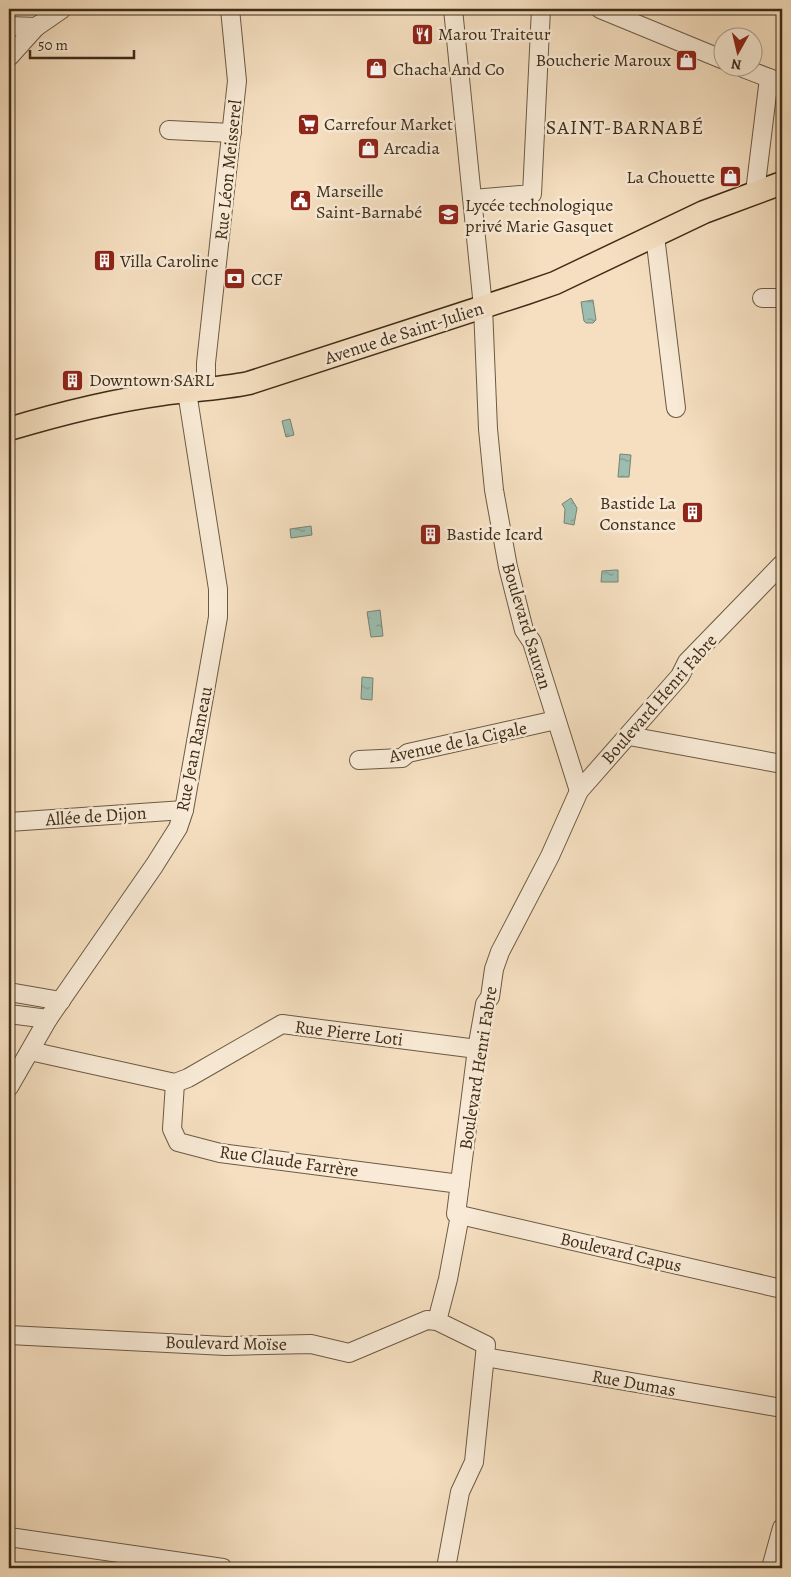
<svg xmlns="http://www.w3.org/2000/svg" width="791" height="1577" viewBox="0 0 791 1577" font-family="Alegreya,serif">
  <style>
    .water { fill: url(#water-ripples); stroke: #778373 }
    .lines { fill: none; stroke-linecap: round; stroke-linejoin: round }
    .minor-casing { stroke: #6c5a42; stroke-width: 20 }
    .major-casing { stroke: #3f2d18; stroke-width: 25 }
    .minor { stroke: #f8ead6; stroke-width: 18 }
    .major { stroke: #f5dfc0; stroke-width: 22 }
    .labels { text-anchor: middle; stroke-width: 5; stroke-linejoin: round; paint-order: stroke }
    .poi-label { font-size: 18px; fill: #3f2d18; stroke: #f8ead6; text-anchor: start }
    .street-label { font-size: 18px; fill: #3f2d18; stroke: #f8ead6 }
    .quarter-label { font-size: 20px; letter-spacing: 1px; fill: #3f2d18; stroke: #f8ead6 }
  </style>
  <defs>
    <pattern id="water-ripples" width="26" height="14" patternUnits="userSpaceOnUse" patternTransform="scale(1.25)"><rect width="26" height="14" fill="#9cbdaf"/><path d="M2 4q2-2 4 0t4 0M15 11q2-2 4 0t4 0" fill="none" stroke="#819a8d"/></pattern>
  </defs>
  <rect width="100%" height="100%" fill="#f5dfc0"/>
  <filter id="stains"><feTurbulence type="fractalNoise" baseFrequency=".004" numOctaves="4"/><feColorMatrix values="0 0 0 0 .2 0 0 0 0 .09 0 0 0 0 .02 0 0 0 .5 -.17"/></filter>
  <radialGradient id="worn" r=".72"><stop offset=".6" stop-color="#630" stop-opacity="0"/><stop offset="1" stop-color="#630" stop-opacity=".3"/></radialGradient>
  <g class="water">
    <path d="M593,300l3,20 -3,3h-7l-2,-2 -3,-19z"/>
    <path d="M290,419l4,16 -8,2 -4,-16z"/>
    <path d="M620,454l11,1 -2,22h-11z"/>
    <path d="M571,498l6,10 -3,17 -10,-2 1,-14 -3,-5z"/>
    <path d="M311,526l1,9 -21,3 -1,-9z"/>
    <path d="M615,570h3v12h-17l1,-11z"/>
    <path d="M380,610l3,26 -12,1 -4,-25z"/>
    <path d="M362,677l11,1 -1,22 -11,-1z"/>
  </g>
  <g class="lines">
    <defs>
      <g id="minor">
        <path d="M453,9l30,298 5,122 6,61 14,77 16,63 8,12 47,149"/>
        <path d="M600,9l124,51"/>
        <path d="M9,26l27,1 26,-18"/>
        <path d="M9,57l27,-30"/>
        <path d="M743,68l39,15"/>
        <path d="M169,130l63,3"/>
        <path d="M755,192l14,-114"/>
        <path d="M473,199l59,-5 9,-185"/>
        <path d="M655,236l21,172"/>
        <path d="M762,298h20"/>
        <path d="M206,390v-27l31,-282 -7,-72"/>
        <path d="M629,736l153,28"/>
        <path d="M359,760l43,-2 6,-5 148,-33"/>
        <path d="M9,822l175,-12"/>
        <path d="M9,992l52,9"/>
        <path d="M9,1014l39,5"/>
        <path d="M30,1051l145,32 13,-5 94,-54 195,25"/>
        <path d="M175,1083l-3,46 6,13 42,11 240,31"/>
        <path d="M9,1087l39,-68 106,-153 24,-38 6,-18 34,-193v-28l-31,-197"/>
        <path d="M460,1215l322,74"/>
        <path d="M9,1335l217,11 85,-2 38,9 78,-33 10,1"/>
        <path d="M485,1357l297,51"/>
        <path d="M9,1537l214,31"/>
        <path d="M446,1568l14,-76 14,-30 12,-117 -49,-24 11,-42 12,-64 -4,-1 21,-165 8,-45 5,-7 4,-28 6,-17 50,-96 29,-65 101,-115 7,-14 95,-98"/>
        <path d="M771,1568l11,-40"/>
      </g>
      <path id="major" d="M9,429c50,-15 101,-28 153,-35 29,-4 58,-5 87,-11l277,-90 29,-10 149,-71 78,-29"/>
    </defs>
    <use href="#minor" class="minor-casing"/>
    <use href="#major" class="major-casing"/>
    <use href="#minor" class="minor"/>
    <use href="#major" class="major"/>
  </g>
  <defs>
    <symbol id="restaurant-square" viewBox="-11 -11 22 22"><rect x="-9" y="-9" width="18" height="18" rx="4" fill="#8f2418" stroke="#f8ead6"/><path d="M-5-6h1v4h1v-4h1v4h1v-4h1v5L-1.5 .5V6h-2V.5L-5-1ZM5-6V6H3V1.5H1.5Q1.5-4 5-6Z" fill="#fff"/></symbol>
    <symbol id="shop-square" viewBox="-11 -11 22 22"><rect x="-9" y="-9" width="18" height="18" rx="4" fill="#8f2418" stroke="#f8ead6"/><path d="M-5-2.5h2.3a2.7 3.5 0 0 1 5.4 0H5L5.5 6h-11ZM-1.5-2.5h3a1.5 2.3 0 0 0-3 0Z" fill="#fff"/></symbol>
    <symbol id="supermarket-square" viewBox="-11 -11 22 22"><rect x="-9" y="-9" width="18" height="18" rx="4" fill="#8f2418" stroke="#f8ead6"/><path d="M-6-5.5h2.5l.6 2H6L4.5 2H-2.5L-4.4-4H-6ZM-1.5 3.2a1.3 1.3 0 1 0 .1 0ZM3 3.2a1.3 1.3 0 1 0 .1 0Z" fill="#fff"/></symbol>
    <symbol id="civic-square" viewBox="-11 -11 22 22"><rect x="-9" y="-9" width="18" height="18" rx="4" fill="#8f2418" stroke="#f8ead6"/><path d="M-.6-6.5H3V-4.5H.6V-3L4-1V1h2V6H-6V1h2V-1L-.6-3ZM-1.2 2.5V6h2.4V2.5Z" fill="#fff"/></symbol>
    <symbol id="school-square" viewBox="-11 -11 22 22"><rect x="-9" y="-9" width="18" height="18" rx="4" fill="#8f2418" stroke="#f8ead6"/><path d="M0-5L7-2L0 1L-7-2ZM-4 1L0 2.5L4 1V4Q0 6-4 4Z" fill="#fff"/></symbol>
    <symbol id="building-square" viewBox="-11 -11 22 22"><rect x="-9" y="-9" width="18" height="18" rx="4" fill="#8f2418" stroke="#f8ead6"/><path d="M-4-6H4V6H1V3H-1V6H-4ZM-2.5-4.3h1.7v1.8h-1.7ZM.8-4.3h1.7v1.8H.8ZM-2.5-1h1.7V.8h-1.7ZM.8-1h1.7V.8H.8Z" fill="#fff"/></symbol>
    <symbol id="bank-square" viewBox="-11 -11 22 22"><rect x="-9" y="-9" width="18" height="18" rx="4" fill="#8f2418" stroke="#f8ead6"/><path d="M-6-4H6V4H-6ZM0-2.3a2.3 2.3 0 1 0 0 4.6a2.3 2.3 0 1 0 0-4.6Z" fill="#fff"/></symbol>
  </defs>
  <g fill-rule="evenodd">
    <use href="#restaurant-square" x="410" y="22" width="25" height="25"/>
    <use href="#shop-square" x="674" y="48" width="25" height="25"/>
    <use href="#shop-square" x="364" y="56" width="25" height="25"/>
    <use href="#supermarket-square" x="296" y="112" width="25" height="25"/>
    <use href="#shop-square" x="356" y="136" width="25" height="25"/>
    <use href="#shop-square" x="718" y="164" width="25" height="25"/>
    <use href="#civic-square" x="288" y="188" width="25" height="25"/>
    <use href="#school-square" x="436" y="202" width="25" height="25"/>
    <use href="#building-square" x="92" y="248" width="25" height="25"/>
    <use href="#bank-square" x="222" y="266" width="25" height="25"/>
    <use href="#building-square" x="60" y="368" width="25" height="25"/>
    <use href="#building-square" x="680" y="500" width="25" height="25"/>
    <use href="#building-square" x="418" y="522" width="25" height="25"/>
  </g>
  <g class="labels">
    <g class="poi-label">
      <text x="438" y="40">Marou Traiteur</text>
      <text x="671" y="66" text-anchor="end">Boucherie Maroux</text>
      <text x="393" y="75">Chacha And Co</text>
      <text x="324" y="130">Carrefour Market</text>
      <text x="384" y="154">Arcadia</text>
      <text x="715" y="183" text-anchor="end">La Chouette</text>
      <text x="316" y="197">Marseille<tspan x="316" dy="21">Saint-Barnabé</tspan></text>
      <text x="465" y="211">Lycée technologique<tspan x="465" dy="21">privé Marie Gasquet</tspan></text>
      <text x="120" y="267">Villa Caroline</text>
      <text x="251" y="285">CCF</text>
      <text x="89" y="386">Downtown SARL</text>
      <text x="676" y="509" text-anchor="end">Bastide La<tspan x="676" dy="21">Constance</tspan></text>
      <text x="446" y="540">Bastide Icard</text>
    </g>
    <g class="street-label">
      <text transform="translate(228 170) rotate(-84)" y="6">Rue Léon Meisserel</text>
      <text transform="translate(404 333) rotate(-18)" y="6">Avenue de Saint-Julien</text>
      <text transform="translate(527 626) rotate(73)" y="6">Boulevard Sauvan</text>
      <text transform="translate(659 699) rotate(-49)" y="6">Boulevard Henri Fabre</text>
      <text transform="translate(458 742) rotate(-12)" y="6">Avenue de la Cigale</text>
      <text transform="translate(194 749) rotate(-79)" y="6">Rue Jean Rameau</text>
      <text transform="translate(96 816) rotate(-4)" y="6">Allée de Dijon</text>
      <text transform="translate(349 1033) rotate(7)" y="6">Rue Pierre Loti</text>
      <text transform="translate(478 1068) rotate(-81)" y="6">Boulevard Henri Fabre</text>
      <text transform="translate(289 1161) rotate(8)" y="6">Rue Claude Farrère</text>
      <text transform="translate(621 1252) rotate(13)" y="6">Boulevard Capus</text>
      <text transform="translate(226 1343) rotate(1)" y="6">Boulevard Moïse</text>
      <text transform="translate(634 1383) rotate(10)" y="6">Rue Dumas</text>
    </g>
    <g class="quarter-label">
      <text x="625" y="134">SAINT-BARNABÉ</text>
    </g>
  </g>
  <rect width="791" height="1577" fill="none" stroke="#f5dfc0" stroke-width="30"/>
  <rect x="10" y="10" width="771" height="1557" fill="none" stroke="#3f2d18" stroke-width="2.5"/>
  <rect x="15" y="15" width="761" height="1547" fill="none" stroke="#3f2d18"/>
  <g transform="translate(738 52) rotate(188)"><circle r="24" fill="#f8ead6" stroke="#ae9e8a"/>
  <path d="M0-4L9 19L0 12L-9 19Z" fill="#8f2418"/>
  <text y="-8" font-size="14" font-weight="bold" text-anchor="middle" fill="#3f2d18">N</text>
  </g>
  <path d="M30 50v8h104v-8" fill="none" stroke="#3f2d18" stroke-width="2.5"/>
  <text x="38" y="50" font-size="15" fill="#3f2d18" stroke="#f8ead6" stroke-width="4" paint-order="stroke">50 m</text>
  <rect width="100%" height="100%" filter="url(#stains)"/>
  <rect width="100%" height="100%" fill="url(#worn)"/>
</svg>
